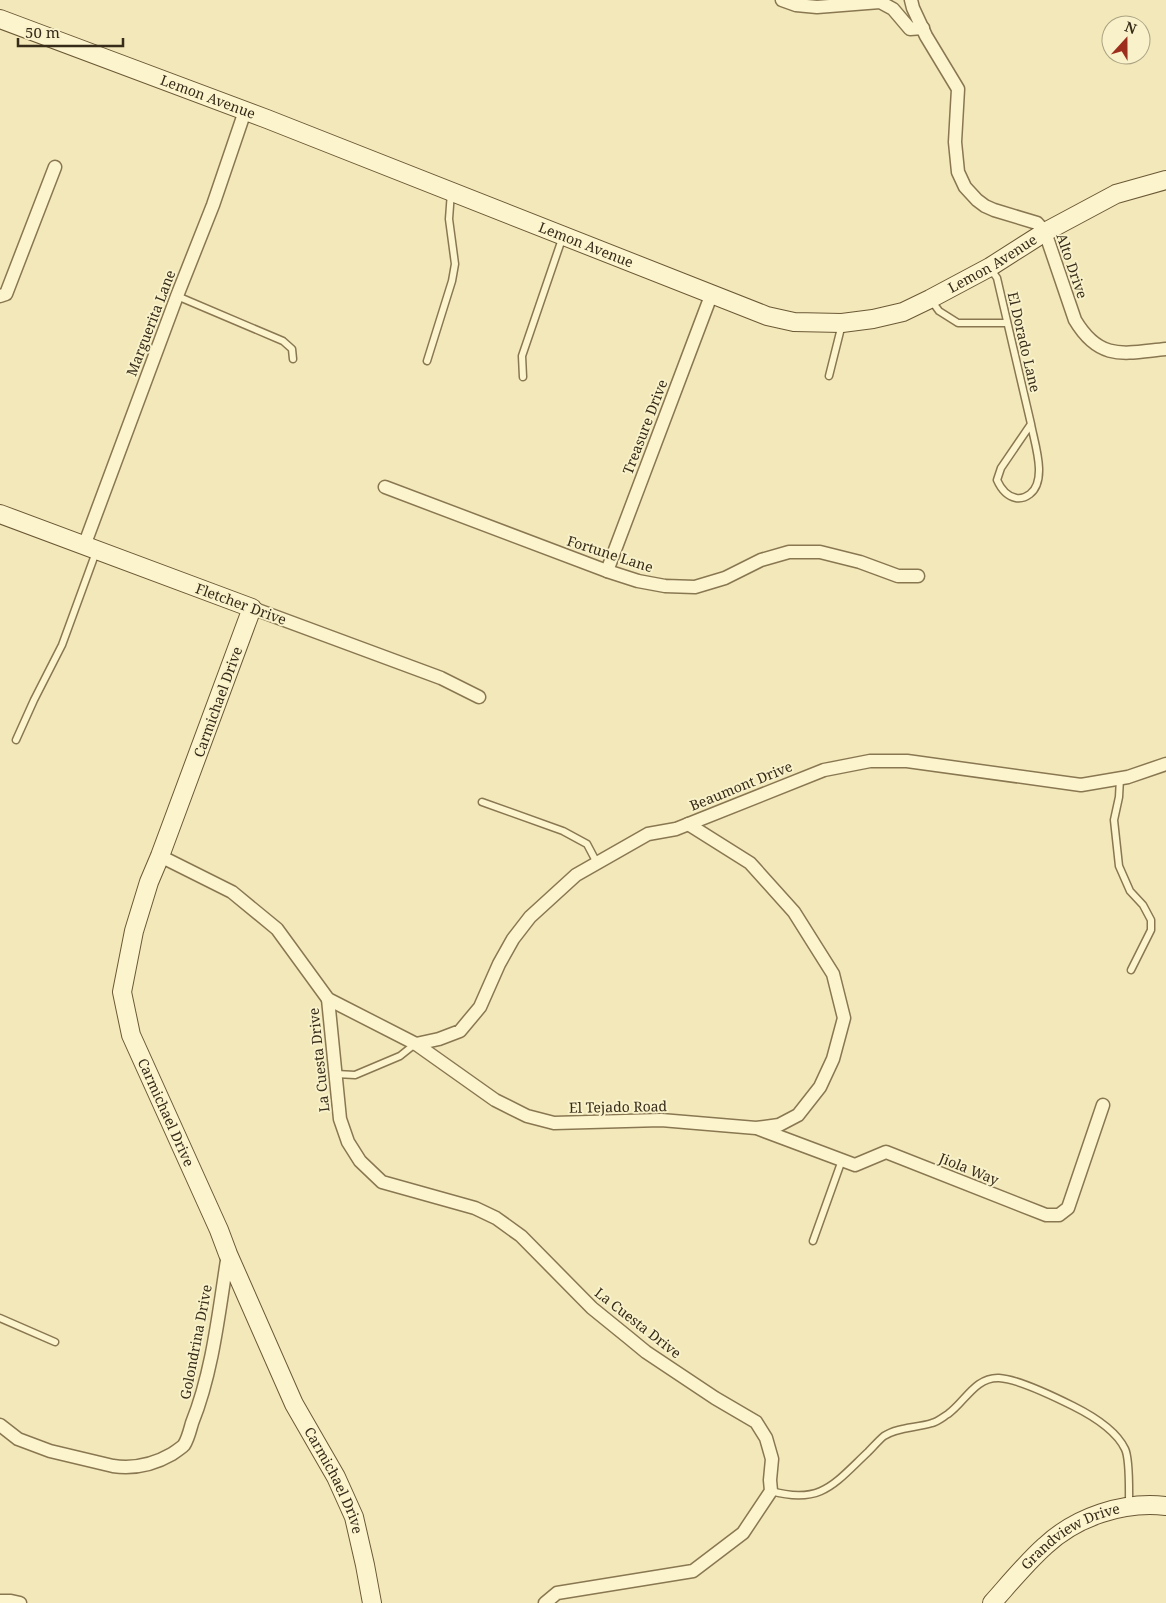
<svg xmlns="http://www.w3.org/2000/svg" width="1166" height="1603" viewBox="0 0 1166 1603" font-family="'Noto Serif',serif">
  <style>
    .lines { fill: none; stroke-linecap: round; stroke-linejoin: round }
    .lane-casing { stroke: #897752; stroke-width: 9 }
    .street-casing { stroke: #897752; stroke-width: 15 }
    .secondary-casing { stroke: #6b5836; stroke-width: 20 }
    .lane { stroke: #fcf4cd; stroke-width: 6 }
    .street { stroke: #fcf4cd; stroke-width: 12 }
    .secondary { stroke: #fcf4cd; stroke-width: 18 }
    .labels { text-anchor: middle; stroke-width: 4; stroke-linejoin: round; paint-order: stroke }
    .street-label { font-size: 14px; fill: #372b19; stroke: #f8f1c9 }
  </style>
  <rect width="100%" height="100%" fill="#f2e8b9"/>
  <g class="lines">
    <defs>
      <g id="lane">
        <path d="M990,268l7,10 34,146 -30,44 -4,12c4,9 9,16 19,18 5,1 10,-1 14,-4 18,-14 4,-52 1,-70"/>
        <path d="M177,296l106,45 9,8 1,10"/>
        <path d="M931,300l8,11 19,12h49"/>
        <path d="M427,361l25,-80 3,-17 -6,-45 2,-27"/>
        <path d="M829,376l13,-52"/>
        <path d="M523,377l-1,-21 41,-120"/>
        <path d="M16,740l18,-40 28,-55 34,-93"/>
        <path d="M1120,778l-1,19 -5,23 5,46 11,25 13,14 8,15v10l-20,40"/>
        <path d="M482,802l81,29 24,13 10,19"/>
        <path d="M336,1074l19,1 45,-19 15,-12"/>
        <path d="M813,1241l29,-81"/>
        <path d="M0,1318l55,24"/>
        <path d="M771,1491c50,14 63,-7 97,-39 5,-5 11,-12 16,-16 13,-9 33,-8 48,-13 5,-1 11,-6 16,-9 17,-12 27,-37 51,-36 20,1 56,19 74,28 18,9 43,24 52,43 5,10 4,44 4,56"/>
      </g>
      <g id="street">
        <path d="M782,0l14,5 21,2 63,-5 13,7 17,20 13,-1"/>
        <path d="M911,0l2,8 13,28 32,53 -3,53 3,30 7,15 12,13 8,6 9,4 43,13 8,9 30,88c25,42 50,33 91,29"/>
        <path d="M0,296l6,-2 49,-127"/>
        <path d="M385,487l222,84 31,10 27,5 30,1 30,-9 36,-18 28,-8h31l40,10 38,14h20"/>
        <path d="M84,546l93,-250 36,-91 32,-94"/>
        <path d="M607,571l105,-278"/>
        <path d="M252,608l189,70 38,19"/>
        <path d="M160,856l72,36 45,37 51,70 88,45 79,56 32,16 27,7 107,-3 95,8 23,-3 19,-10 22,-28 13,-28 11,-41 -11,-44 -39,-62 -44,-49 -62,-39"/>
        <path d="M328,999l12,120 8,23 12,19 22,21 93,26 21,10 25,18 71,72 37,30 17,14 69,46 41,24 10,16 6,21 -2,21 1,11 -28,42 -50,38 -136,22 -12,10"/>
        <path d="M416,1044l23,-5 21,-8 20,-24 19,-43 14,-25 17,-22 46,-42 72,-41 28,-5 148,-59 46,-9h37l174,24 47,-8 38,-13"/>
        <path d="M759,1129l96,36 31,-13 160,63h13l9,-7 35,-103"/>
        <path d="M0,1425l18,14 32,12 63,15c21,3 40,-1 59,-12 3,-2 9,-6 12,-9 4,-6 6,-15 8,-22 21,-52 27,-113 36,-169"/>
        <path d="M0,1601h11l9,2"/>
      </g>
      <g id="secondary">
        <path id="s1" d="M0,19l267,100 500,197 27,6 48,1 31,-4 30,-7 27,-13 60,-32 55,-35 71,-38 50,-14"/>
        <path id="s2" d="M0,514l252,94 -92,248 -11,26 -15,49 -12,61 9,43 88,195 9,24 66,150 42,73 18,40 11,48 7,38"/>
        <path id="s3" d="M992,1603c17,-19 34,-40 53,-57 31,-29 78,-45 121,-40"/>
      </g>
    </defs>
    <use href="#lane" class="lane-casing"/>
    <use href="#street" class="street-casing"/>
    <use href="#secondary" class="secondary-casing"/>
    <use href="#lane" class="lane"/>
    <use href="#street" class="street"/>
    <use href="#secondary" class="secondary"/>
  </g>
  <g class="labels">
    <g class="street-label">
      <text dy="5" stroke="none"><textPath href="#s1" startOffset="222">Lemon Avenue</textPath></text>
      <text dy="5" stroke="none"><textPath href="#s1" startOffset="628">Lemon Avenue</textPath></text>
      <text dy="5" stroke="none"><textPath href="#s1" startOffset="1062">Lemon Avenue</textPath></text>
      <text transform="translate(1072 266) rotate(71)" y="5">Alto Drive</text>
      <text transform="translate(151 323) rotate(-69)" y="5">Marguerita Lane</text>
      <text transform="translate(1024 342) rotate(77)" y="5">El Dorado Lane</text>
      <text transform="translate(645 427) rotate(-69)" y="5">Treasure Drive</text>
      <text transform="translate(610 554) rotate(18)" y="5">Fortune Lane</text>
      <text transform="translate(241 604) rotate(20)" y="5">Fletcher Drive</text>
      <text transform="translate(218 702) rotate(-70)" y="5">Carmichael Drive</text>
      <text transform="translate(741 786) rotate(-22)" y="5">Beaumont Drive</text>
      <text transform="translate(319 1060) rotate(-96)" y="5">La Cuesta Drive</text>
      <text transform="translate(618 1107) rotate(-1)" y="5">El Tejado Road</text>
      <text dy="5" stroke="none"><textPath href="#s2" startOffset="804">Carmichael Drive</textPath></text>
      <text transform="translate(969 1169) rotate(22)" y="5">Jiola Way</text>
      <text transform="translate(638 1323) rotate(38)" y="5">La Cuesta Drive</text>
      <text transform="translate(196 1342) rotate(-79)" y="5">Golondrina Drive</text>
      <text dy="5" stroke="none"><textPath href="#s2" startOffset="1209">Carmichael Drive</textPath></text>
      <text dy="5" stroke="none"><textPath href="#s3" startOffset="105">Grandview Drive</textPath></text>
    </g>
  </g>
  <g transform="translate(1126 40) rotate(21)"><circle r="24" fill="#f8f1c9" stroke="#aba283"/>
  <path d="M0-4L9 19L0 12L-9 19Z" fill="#9d2e1d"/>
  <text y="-8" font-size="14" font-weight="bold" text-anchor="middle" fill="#372b19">N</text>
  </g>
  <path d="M18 38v8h105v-8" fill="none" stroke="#372b19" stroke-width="2.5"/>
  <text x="25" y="38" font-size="15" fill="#372b19" stroke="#f8f1c9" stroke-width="4" paint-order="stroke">50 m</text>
</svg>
